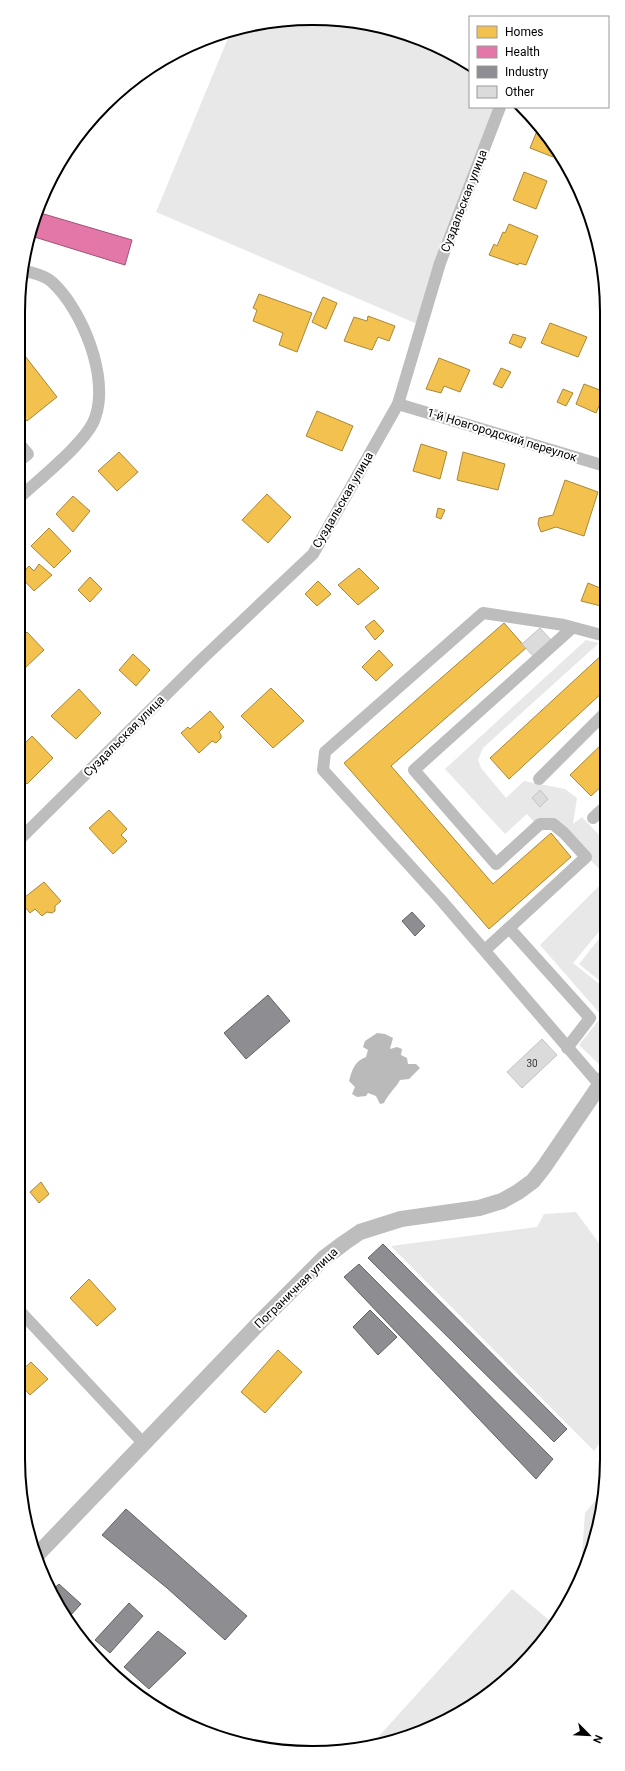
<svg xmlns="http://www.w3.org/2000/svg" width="625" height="1771" viewBox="0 0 625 1771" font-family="Roboto,sans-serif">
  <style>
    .green { fill: #e8e8e8 }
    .water { fill: #bababa }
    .homes { fill: #f2c14e; stroke: #a98737 }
    .health { fill: #e377a8; stroke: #9f5376 }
    .industry { fill: #8d8d92; stroke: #636366 }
    .building { fill: #dbdbdb; stroke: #c3c3c3 }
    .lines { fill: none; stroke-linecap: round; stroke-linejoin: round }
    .minor { stroke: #bdbdbd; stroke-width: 12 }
    .tertiary { stroke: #bdbdbd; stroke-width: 16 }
    .labels { text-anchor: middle; stroke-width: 4; stroke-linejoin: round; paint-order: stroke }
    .number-label { font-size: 10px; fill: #373737 }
    .street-label { font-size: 12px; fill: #000; stroke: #fff }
    .rim { fill: none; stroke: #000; stroke-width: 2 }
  </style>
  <rect width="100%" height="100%" fill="#fff"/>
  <g class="green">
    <path d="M332,19l56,9 72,30 10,8v41h30l-78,219 -266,-114 75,-181 43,-10z"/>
    <path d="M586,640l13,3 -116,105 -5,12 3,8 25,30 18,-17 41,8 12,9 -4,26 9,-7 19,20 5,-4v43l-42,-43 -30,-11 -7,-8 -22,20 -60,-65z"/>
    <path d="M606,879v44l-33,40 33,26v72l-4,6 -23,-22 23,-29 -62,-71z"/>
    <path d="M606,930v56l-27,-22z"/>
    <path d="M576,1212l31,42v180l-13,17 -203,-205 146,-19 7,-13z"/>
    <path d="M603,1491l-6,43 -13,29 -2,-9 3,-41z"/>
    <path d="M512,1589l43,36 -34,42 -45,36 -87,40 -19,3z"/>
  </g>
  <path class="water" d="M377,1033l8,1 8,4 -3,11 7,-2 5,2 -1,6 6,3 1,6h8l4,4 -11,11 -9,1c-5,9 -12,14 -16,23l-4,1 -4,-8 -8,-3 -2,3 -9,1 -5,-3 3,-7 -6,-6c3,-12 6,-20 17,-24l2,-7 -5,-3 2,-6z"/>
  <g class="homes">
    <path d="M539,126l20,30 -4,-2 -2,3 -23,-9z"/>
    <path d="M524,172l23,9 -11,28 -23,-9z"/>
    <path d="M509,224l29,12 -12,29 -7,-2 -1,2 -29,-10 5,-11 3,2 6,-14 2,1z"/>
    <path d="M259,294l53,19 -15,39 -18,-7 4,-12 -30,-12 4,-11 -4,-2z"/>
    <path d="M323,297l14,6 -11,26 -14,-7z"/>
    <path d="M368,316l27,10 -6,15 -11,-4 -6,13 -28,-9 10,-24 13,4z"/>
    <path d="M550,323l37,14 -9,20 -37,-14z"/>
    <path d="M513,334l13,4 -5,10 -12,-5z"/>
    <path d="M18,347l39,50 -30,24 -9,-11z"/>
    <path d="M439,358l31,12 -10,22 -16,-6 -3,7 -15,-4z"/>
    <path d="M501,368l10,4 -9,16 -9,-4z"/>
    <path d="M584,384l21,8 -9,21 -20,-9z"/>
    <path d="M563,389l10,4 -7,13 -9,-4z"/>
    <path d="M317,411l36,15 -11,25 -36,-15z"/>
    <path d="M421,444l26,8 -7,27 -27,-8z"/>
    <path d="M119,452l19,20 -21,19 -19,-20z"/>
    <path d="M463,452l42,12 -7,26 -41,-10z"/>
    <path d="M565,480l33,12 -14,44 -28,-9 -15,5 -3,-8 1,-6 14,-3z"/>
    <path d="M267,494l24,23 -23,26 -26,-23z"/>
    <path d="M73,496l17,15 -17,21 -17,-18z"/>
    <path d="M438,508l7,2 -4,9 -5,-2z"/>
    <path d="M49,528l22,23 -17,17 -23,-22z"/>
    <path d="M39,564l13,11 -18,16 -14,-15 9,-10 5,5z"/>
    <path d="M359,568l20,20 -21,17 -20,-20z"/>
    <path d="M90,577l12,12 -12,13 -12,-12z"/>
    <path d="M318,581l13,13 -14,12 -12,-12z"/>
    <path d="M588,583l17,7v7l-4,9 -20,-5z"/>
    <path d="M374,620l10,11 -9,9 -10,-13z"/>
    <path d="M504,623l22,25 -135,118 102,118 58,-51 20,24 -82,72 -145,-166z"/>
    <path d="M27,632l17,18 -19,18 -7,-6v-21z"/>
    <path d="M379,650l14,15 -17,16 -14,-14z"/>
    <path d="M605,652v38l-96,89 -19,-21z"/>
    <path d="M133,654l17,16 -14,16 -17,-16z"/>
    <path d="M271,688l33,33 -31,27 -32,-32z"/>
    <path d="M79,689l22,24 -25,26 -25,-23z"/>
    <path d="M210,711l14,16 -5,5 2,3v3l-5,5 -4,-2 -13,12 -18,-20 7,-6 2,2z"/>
    <path d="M32,736l21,22 -26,26 -9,-9v-25z"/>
    <path d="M605,741l1,41 -15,14 -21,-21z"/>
    <path d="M109,810l18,19 -6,6 6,6 -14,13 -24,-26z"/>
    <path d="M44,882l17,19 -6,5v5l-3,2 -5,-1 -5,4 -7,-7 -5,4 -10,-12z"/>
    <path d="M41,1182l8,12 -10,9 -9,-11z"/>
    <path d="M89,1279l27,30 -19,17 -27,-28z"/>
    <path d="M278,1350l24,22 -37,41 -24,-21z"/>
    <path d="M31,1362l17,17 -18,16 -12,-13v-8z"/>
  </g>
  <path class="health" d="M37,212l95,28 -7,25 -97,-30z"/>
  <g class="industry">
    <path d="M412,912l13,14 -10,10 -13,-15z"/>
    <path d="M268,995l22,26 -44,38 -22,-26z"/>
    <path d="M383,1244l184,185 -13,13 -186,-184z"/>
    <path d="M359,1264l194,195 -17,20 -192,-202z"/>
    <path d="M370,1310l27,27 -19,18 -25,-28z"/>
    <path d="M126,1509l121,107 -22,24 -58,-52 -65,-53z"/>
    <path d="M59,1584l22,20 -12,13 -17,-27z"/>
    <path d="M129,1603l14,13 -33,37 -15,-13z"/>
    <path d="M158,1631l28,22 -37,36 -25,-22z"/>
  </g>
  <g class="building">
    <path d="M540,628l12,13 -18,16 -12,-13z"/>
    <path d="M540,790l8,9 -8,8 -8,-9z"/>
    <path d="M542,1039l15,16 -35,33 -15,-16z"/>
  </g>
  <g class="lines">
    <g class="minor">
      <path d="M398,404l207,62"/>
      <path d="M18,442l10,12 -10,8"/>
      <path d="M18,499c20,-19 69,-57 77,-81 15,-40 -13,-109 -43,-136 -6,-6 -21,-10 -28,-11"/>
      <path d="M539,779l66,-66"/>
      <path d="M593,818l13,-12"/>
      <path d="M18,841l184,-182 111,-105 85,-150 42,-141 60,-156"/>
      <path d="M509,928l81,90 -23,30"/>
      <path d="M485,950l101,-93 -22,-24 -11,-9h-13l-44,40 -82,-94 158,-142"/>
      <path d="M600,1085l-159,-185 -118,-130 2,-18 158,-139 81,12 41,11"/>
      <path d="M18,1309l126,135"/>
      <path d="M32,1543l8,9"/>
    </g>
    <path class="tertiary" d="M36,1556l225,-235 63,-63 20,-15 16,-11 41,-13 78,-11 23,-7 16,-9 15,-11 11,-14 62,-91"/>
  </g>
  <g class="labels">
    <g class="number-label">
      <text x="532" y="1067">30</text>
    </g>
    <g class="street-label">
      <text transform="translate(464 201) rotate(-69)" y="4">Суздальская улица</text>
      <text transform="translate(502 435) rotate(17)" y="4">1-й Новгородский переулок</text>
      <text transform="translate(343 500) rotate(-60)" y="4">Суздальская улица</text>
      <text transform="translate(124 736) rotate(-45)" y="4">Суздальская улица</text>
      <text transform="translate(296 1288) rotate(-44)" y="4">Пограничная улица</text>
    </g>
  </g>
  <path d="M0 0H625V1771H0ZM312 25H313A287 287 0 0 1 600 312V1459A287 287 0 0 1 313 1746H312A287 287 0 0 1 25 1459V312A287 287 0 0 1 312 25Z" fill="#fff" fill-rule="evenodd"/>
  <path class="rim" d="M312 25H313A287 287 0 0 1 600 312V1459A287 287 0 0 1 313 1746H312A287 287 0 0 1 25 1459V312A287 287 0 0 1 312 25Z"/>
  <rect x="469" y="16" width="140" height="92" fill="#ffffff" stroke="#999999"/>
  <rect x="477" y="26" width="20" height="12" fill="#f2c14e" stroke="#999999"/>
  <text x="505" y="36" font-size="12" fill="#000000">Homes</text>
  <rect x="477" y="46" width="20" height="12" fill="#e377a8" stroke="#999999"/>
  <text x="505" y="56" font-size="12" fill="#000000">Health</text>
  <rect x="477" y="66" width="20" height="12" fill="#8d8d92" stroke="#999999"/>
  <text x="505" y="76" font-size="12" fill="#000000">Industry</text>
  <rect x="477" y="86" width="20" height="12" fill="#dbdbdb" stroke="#999999"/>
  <text x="505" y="96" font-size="12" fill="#000000">Other</text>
  <g transform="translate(589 1735) rotate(114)" stroke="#ffffff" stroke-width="3" paint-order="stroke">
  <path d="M0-3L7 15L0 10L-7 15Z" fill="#000000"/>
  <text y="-6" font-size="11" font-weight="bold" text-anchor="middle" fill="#000000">N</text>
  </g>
</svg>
